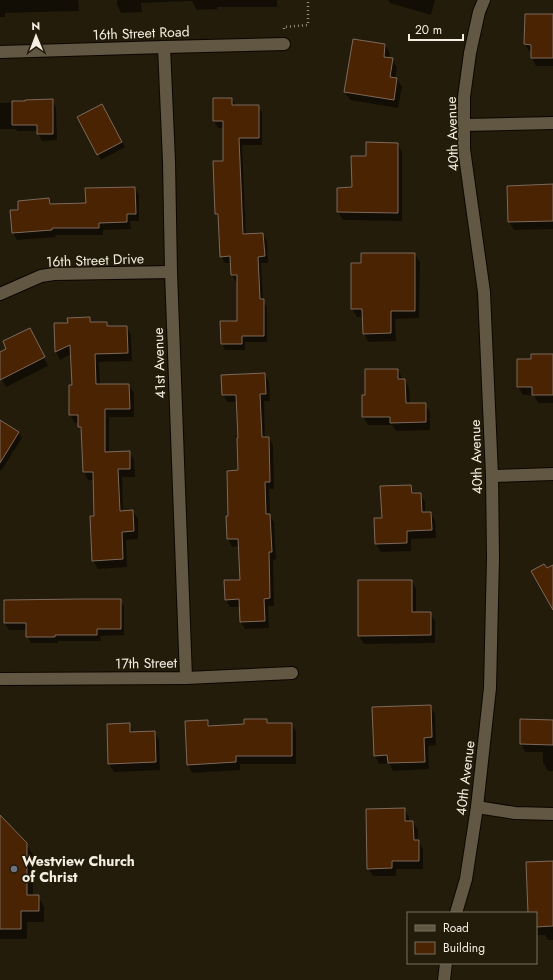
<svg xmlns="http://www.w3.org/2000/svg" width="553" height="980" viewBox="0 0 553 980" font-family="Jost,sans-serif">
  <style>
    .shadow { fill: #0007 }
    .building { fill: #492302; stroke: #7d695b }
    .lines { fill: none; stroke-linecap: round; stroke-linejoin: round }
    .minor-casing { stroke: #0d0600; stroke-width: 14 }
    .path { stroke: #928b7c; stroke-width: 2.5; stroke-dasharray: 1 3; stroke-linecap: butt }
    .minor { stroke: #615743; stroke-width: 12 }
    .worship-dot { fill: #6b7280; stroke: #241c0a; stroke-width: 1.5 }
    .labels { text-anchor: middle; stroke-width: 3; stroke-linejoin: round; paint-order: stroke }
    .street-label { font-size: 14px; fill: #f4eee3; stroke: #241c0a }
    .poi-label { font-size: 14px; font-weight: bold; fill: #f4eee3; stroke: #241c0a; text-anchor: start }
  </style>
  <rect width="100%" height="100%" fill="#241c0a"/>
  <g class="shadow">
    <path d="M0,0h90h-12l1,11 -74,2v4h-5z"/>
    <path d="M117,0h160v7h-60v2l-20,1 -5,-9 -51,2 1,9 -21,1 -4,-8z"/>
    <path d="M388,0h47l-4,15 -41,-12z"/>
    <path d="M553,15v51h-17l-4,-8v-6h-2l-5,-8z"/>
    <path d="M385,45l5,8 -1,6h3l5,9 -2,11h2l5,8 -4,21 -48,-8 -5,-8z"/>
    <path d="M232,99l4,7h22l4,7v32h-20l4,90 17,-1 4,7 1,22h-7l2,37 4,7v35h-22v8h-20l-3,-7 16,-21v-40h-2l-4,-7 -1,-12h-6l-4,-7 -2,-37 -3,-6 8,-51v-34h-6l-4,-7z"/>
    <path d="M52,100l4,7 1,33 -15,1 -4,-7v-3h-21l-1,-2h-16v-26l26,-1z"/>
    <path d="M102,105l23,42 -24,13 -22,-42z"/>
    <path d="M398,144l4,8v69l-59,-1 -5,-8v-23l14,-1 15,-31z"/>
    <path d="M553,185v44l-39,1 -5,-8 -1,-35z"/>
    <path d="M135,188l4,7v26h-9l1,8 -28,1v5h-48l1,2 -39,3 -4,-7 7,-22 29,-12 3,6 35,-1z"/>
    <path d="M415,254l5,8 -1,56 -24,1 1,22 -28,1 -4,-9 -1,-16h-6l-5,-8v-45h10z"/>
    <path d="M89,318l3,5h14l3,4h18l4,8 1,26 -33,1 1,23h29l5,8v24h-25v36l20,-1 5,8 1,17h-13l1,35 10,-1 5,8v20l-12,1 1,27 -29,2 -5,-8 2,-44 -1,-37h-6l-4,-8 -2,-40 -3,-5v-4h-4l-5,-8 3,-29 -2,-32 -11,6 -4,-8 -1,-28h14z"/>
    <path d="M34,337l14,29 -42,21 -6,-11v-23z"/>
    <path d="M553,355v48h-15l-4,-8h-11l-5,-8z"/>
    <path d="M398,370l4,8v2h3l4,8 1,16h15l5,8v18l-34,1 -4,-6h-24l-5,-8 3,-21z"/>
    <path d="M265,374l4,8 1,19h-6l1,37h4l4,8 1,43h-5l1,26 4,8 2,36 -3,1 1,46h-6l1,22 -24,1 -4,-7 -1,-15h-10l-4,-7 15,-19 -1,-35 -8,1 -4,-8 -1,-22h2l10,-46 -1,-69h-11l-4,-7z"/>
    <path d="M0,421l19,12 3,5 -21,33 -1,-1z"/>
    <path d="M411,486l4,8h5l5,8v11h6l4,8 1,17 -25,1v12l-30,1 -5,-8z"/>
    <path d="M412,581l4,8v24h14l5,8v22l-71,1 -5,-8z"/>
    <path d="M120,600l4,7v28l-24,1 1,5h-43v2h-27l-4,-7v-6h-18l-4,-7z"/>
    <path d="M430,706l5,8 1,31 -8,1 1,23 -36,2 -4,-8 -10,1 -4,-8z"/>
    <path d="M266,720l3,4h23l4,8v32h-56v6l-48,3 -4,-9 20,-43 3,6 34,-2z"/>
    <path d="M553,721v51v-1h-5l-5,-9v-10h-18l-4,-8z"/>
    <path d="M129,724l5,9 20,-1 5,8 1,30 -46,2 -5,-8z"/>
    <path d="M404,809l5,8v5h4l5,8v10l5,9v20h-27v7h-23l-5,-8z"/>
    <path d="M0,824l26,20 7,11v41h5l6,11v15h-17v17h-27z"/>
    <path d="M553,862v78h-5l-3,-5h-9v-22h-7z"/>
  </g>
  <g class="building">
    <path d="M525,14h28v44h-22v-13l-7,-1z"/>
    <path d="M353,39l32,5 -1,13 9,1 -3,19 7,1 -3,22 -50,-8z"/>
    <path d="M213,98h19v7h27v33h-20l4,96 20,-1 2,23 -7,1 2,42h4v37h-22v8h-21l-1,-23h17v-46h-6l-1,-19 -10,1 -2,-43h-3l-2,-53h10v-40h-10z"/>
    <path d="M53,99v35h-16v-9h-25v-24h13v-1z"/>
    <path d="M102,104l20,38 -25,13 -20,-38z"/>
    <path d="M366,142l32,1v70l-61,-1v-24l15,-1 -1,-31h15z"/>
    <path d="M553,184v37l-45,1 -1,-36z"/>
    <path d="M135,187l1,27h-9v8l-28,1v5h-47v2l-40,3 -2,-23h8v-9l31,-3 1,6 36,-1 -1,-15z"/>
    <path d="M361,253h54v58h-24v22l-28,1 -1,-25h-11v-46h10z"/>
    <path d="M90,317v5h17v4h20l1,27 -33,1 1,30h33l1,25h-25v43l25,-1v18h-12l2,42 13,-1 1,21 -12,1 1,27 -31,2 -2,-45h4l-1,-44h-10l-2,-45h-3v-12h-9v-30h3l-2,-40 -15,7 -1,-29h14l-1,-5z"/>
    <path d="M30,328l15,29 -45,23v-28l6,-3 -3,-8z"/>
    <path d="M531,354h22v41h-21v-8h-15v-28h14z"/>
    <path d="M365,369h33v10h7l1,24h20v19l-36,1v-6h-28v-22h3z"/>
    <path d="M265,373l1,21h-6l2,43h7l1,45h-5l1,32h4l2,38h-3l1,46 -6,1 1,22 -25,1 -1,-23 -14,1 -1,-20h16l-2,-41h-11l-1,-23h2l-1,-45 11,-1 -1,-32h1l-2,-43h-14l-1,-20z"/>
    <path d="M0,420l19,12 -19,31z"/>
    <path d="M411,485l1,8h9l1,19h9l1,18 -25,1v12l-32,1 -1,-26h8l-2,-32z"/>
    <path d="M544,564l3,4 6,-3v45l-22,-39z"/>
    <path d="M358,580h54v32h19v23l-73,1z"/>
    <path d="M80,599h41v30h-24v6h-42v2h-29v-14h-22v-23z"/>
    <path d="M431,705l1,32 -8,1 1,24 -37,1 -1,-8 -13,1 -2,-49z"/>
    <path d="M244,719h23v4h25v33h-56v6l-49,3 -2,-44 23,-1v6l36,-2z"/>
    <path d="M520,719l33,1v25l-33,-1z"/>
    <path d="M130,723v9l25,-1 1,31 -48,2 -1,-40z"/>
    <path d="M405,808v13h8l1,19h5v21h-27v7l-25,1 -1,-60z"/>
    <path d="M0,815l27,28v52h12v16h-18v18h-21z"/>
    <path d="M553,861v65l-17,1v-14h-8l-2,-51z"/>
  </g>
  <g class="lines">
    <defs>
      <g id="minor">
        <path d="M164,47l5,114 2,111 15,406"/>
        <path d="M0,52l164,-5 120,-3"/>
        <path d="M464,125l89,-2"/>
        <path d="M0,294l41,-18 13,-2 117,-2"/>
        <path d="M492,476l61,-2"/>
        <path d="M0,679l186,-1 106,-5"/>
        <path d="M477,807l38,6 38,1"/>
        <path d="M456,913l10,-34 11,-72 13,-119 3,-130 -1,-82 -8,-184 -20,-143v-52l6,-44 9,-41 5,-12"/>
        <path d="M444,980l2,-17"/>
      </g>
    </defs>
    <use href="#minor" class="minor-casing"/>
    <path class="path" d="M284,29v-2l24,-2v-25"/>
    <use href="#minor" class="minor"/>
  </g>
  <circle class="worship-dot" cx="14" cy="869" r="4"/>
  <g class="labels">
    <g class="street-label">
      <text transform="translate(141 33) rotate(-2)" y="5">16th Street Road</text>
      <text transform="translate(452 134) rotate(-92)" y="5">40th Avenue</text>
      <text transform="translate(95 260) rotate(-2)" y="5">16th Street Drive</text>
      <text transform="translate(159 363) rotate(-92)" y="5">41st Avenue</text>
      <text transform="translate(476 457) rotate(-92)" y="5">40th Avenue</text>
      <text transform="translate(146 663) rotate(-1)" y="5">17th Street</text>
      <text transform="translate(465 778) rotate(-83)" y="5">40th Avenue</text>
    </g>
    <g class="poi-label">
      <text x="22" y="866">Westview Church<tspan x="22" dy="16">of Christ</tspan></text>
    </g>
  </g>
  <rect x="407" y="912" width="130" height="52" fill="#241c0a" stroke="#777061"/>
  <rect x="415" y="925" width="20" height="6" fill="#615743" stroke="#777061"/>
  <text x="443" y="932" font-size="12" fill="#f4eee3">Road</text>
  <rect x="415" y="942" width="20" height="12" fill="#492302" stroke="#777061"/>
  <text x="443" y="952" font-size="12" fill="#f4eee3">Building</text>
  <g transform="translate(36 36) rotate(359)" stroke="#241c0a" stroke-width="3" paint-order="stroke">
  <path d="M0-3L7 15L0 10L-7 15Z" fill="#f4eee3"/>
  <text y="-6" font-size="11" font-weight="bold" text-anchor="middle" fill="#f4eee3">N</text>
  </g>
  <path d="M409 34v6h54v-6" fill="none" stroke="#f4eee3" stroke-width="2"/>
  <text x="415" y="34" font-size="12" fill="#f4eee3" stroke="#241c0a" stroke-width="3" paint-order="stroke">20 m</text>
</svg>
